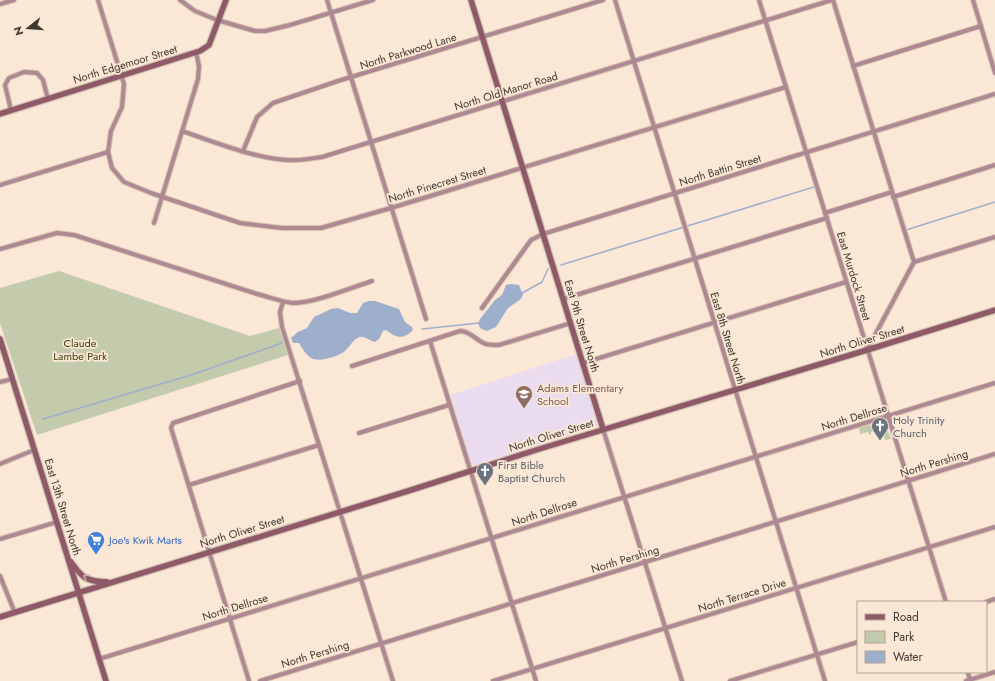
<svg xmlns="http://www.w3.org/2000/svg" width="995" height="681" viewBox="0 0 995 681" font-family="Jost,sans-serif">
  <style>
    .education { fill: #eadbee }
    .green { fill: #c4caac }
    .water { fill: #9eafcc }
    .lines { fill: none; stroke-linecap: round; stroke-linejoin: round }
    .stream { stroke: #9eafcc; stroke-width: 1.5 }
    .street-casing { stroke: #d6c4b4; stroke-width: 6 }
    .secondary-casing { stroke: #d6c4b4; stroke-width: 8 }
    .street { stroke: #ae8992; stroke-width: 4 }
    .secondary { stroke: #8e5a68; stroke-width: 5.5 }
    .oneway { stroke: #cfafa9 }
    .labels { text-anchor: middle; stroke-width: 3.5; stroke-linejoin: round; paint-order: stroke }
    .street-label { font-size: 11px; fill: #413a32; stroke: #fbe7d5 }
    .park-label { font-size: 11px; fill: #3c4109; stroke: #fbe7d5 }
    .education-label { font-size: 11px; fill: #785e54; stroke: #fbe7d5; text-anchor: start }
    .worship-label { font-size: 11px; fill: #5b616d; stroke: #fbe7d5; text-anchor: start }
    .shop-label { font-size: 11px; fill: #366cbe; stroke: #fbe7d5; text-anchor: start }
  </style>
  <rect width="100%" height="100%" fill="#fbe7d5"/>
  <path class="education" d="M577,354l21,69 -2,4 -122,38 -3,-1 -21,-69z"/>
  <g class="green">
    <path d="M59,271l191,65 29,-8 9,27 -251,80 -37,-112v-35z"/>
    <path d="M884,421l7,18 -6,1 -3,-9 -3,1 -1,-2 -7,2v2l-2,1 -1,-3 -8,2 -1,-6z"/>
  </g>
  <g class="water">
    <path d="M511,284l8,1 4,10 -2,4 -13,9 -12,19 -9,4 -6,-2 -3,-5 2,-5 15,-19 7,-5 4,-10z"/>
    <path d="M369,301h6l24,8 6,13 7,5 1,3c-10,10 -17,8 -27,0l-3,1 -4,8 -4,3c-6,-1 -10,-6 -15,-5 -7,2 -9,8 -14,13 -5,6 -28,13 -35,8 -5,-3 -9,-10 -12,-15h-6l-2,-5 7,-6 9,-4 7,-11 17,-8 7,-1 12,5h7l6,-10z"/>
  </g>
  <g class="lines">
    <g class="stream">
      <path d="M906,230l89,-28"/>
      <path d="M561,265l256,-79"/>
      <path d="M522,293l20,-11 6,-13"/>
      <path d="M422,329l57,-6"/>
      <path d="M43,419l148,-44 91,-32"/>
    </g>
    <defs>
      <g id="street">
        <path d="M98,0l26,84 -2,23 -11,24 -3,21 4,16 12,14 27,11 89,30 42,5h39l70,-20 395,-121"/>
        <path d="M180,0l15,11 22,9 38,11h10l25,-6 83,-25"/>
        <path d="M327,0l99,319"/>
        <path d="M615,0l210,681"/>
        <path d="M759,0l187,602"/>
        <path d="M833,0l81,262 -47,88"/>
        <path d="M973,0l22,73"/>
        <path d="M0,4l14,-4"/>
        <path d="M853,66l128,-40"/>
        <path d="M11,110l-6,-25 4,-7 15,-6 13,1 6,7 5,19"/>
        <path d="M182,131c33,11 81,31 115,29 8,0 17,-2 25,-3l510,-157"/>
        <path d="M243,151l14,-34 16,-14 65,-22 265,-81"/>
        <path d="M0,185l108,-33"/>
        <path d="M893,197l102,-32"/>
        <path d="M825,213l67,-21"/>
        <path d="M154,223l44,-144 1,-13 -3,-14"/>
        <path d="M0,249l57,-16 17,2 183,59c12,3 24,8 36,9 21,0 58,-15 79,-22"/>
        <path d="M914,262l81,-25"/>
        <path d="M563,299l264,-81"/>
        <path d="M283,302l-3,10 2,15 111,354"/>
        <path d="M482,308l49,-68 12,-6 452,-140"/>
        <path d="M430,341l106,340"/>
        <path d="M583,363l263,-81"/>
        <path d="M352,366l108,-35c11,0 16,10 26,13 4,1 9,1 13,1l72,-22"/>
        <path d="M0,382l12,-3"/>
        <path d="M603,429l79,252"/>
        <path d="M359,433l90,-28"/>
        <path d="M0,464l34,-14"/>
        <path d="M189,485l130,-40"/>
        <path d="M0,539l57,-17"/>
        <path d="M0,576l15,37"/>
        <path d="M986,602l9,-3"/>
        <path d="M99,659l896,-276"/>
        <path d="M968,672l2,9"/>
        <path d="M249,681l-78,-253 2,-5 127,-42"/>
        <path d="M260,681l735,-227"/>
        <path d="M493,681l502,-154"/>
        <path d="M730,681l128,-39"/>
        <path d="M966,681l29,-9"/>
      </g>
      <g id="secondary">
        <path d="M471,0l132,429"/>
        <path d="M0,114l200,-63 9,-6 17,-45"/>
        <path d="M0,339l106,342"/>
        <path d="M71,562c12,17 15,19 36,20"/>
        <path d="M0,617l408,-126 128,-41 331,-100 128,-40"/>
      </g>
    </defs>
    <use href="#street" class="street-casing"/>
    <use href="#secondary" class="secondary-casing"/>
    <use href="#street" class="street"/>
    <use href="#secondary" class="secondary"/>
  </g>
  <defs><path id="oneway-chevron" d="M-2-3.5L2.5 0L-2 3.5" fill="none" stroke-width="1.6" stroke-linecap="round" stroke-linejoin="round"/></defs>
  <use class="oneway" href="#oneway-chevron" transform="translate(86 577) rotate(-149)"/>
  <defs>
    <symbol id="school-pin" viewBox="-11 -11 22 30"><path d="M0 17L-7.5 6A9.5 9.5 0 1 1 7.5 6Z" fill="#8d6e63" stroke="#fbe7d5"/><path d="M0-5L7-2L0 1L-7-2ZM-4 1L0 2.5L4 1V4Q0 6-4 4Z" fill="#fff"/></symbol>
    <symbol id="church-pin" viewBox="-11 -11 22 30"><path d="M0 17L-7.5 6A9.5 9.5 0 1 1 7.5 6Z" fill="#6b7280" stroke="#fbe7d5"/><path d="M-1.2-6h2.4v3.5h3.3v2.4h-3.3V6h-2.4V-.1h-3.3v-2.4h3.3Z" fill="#fff"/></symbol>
    <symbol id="supermarket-pin" viewBox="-11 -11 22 30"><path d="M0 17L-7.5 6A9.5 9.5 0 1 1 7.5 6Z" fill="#3f7fe0" stroke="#fbe7d5"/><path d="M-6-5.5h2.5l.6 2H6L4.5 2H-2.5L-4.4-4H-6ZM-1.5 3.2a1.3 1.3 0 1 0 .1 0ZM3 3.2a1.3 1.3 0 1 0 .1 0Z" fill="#fff"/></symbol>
  </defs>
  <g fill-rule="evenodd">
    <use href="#school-pin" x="514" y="384" width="20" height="27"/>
    <use href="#church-pin" x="870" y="416" width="20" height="27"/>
    <use href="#church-pin" x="475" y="461" width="20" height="27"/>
    <use href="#supermarket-pin" x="86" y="530" width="20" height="27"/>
  </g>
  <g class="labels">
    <g class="street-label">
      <text transform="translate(408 51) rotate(-17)" y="4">North Parkwood Lane</text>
      <text transform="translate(125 64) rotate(-17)" y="4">North Edgemoor Street</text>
      <text transform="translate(506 91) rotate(-17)" y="4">North Old Manor Road</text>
      <text transform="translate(720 170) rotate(-17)" y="4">North Battin Street</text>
      <text transform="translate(437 184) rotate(-17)" y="4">North Pinecrest Street</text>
      <text transform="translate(854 276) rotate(73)" y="4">East Murdock Street</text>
      <text transform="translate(582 326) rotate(73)" y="4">East 9th Street North</text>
      <text transform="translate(728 338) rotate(73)" y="4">East 8th Street North</text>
      <text transform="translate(862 341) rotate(-17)" y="4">North Oliver Street</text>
      <text transform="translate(854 417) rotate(-17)" y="4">North Dellrose</text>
      <text transform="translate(551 435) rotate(-17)" y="4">North Oliver Street</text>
      <text transform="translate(934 463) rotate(-17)" y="4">North Pershing</text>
      <text transform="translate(63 507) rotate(73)" y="4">East 13th Street North</text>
      <text transform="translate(544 512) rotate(-18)" y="4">North Dellrose</text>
      <text transform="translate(242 531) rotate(-17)" y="4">North Oliver Street</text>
      <text transform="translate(625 559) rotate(-17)" y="4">North Pershing</text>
      <text transform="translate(742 595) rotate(-17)" y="4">North Terrace Drive</text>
      <text transform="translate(235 607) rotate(-17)" y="4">North Dellrose</text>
      <text transform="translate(315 654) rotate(-17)" y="4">North Pershing</text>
    </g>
    <g class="park-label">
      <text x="80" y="347">Claude<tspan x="80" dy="13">Lambe Park</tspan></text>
    </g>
    <g class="education-label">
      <text x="537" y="392">Adams Elementary<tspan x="537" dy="13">School</tspan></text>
    </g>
    <g class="worship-label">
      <text x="893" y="424">Holy Trinity<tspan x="893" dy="13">Church</tspan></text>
      <text x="498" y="469">First Bible<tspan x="498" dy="13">Baptist Church</tspan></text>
    </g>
    <g class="shop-label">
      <text x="109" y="544">Joe's Kwik Marts</text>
    </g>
  </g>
  <rect x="857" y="601" width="130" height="72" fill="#fbe7d5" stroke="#b1a294"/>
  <rect x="865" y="614" width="20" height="6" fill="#8e5a68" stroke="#b1a294"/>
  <text x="893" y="621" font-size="12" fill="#413a32">Road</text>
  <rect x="865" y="631" width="20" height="12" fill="#c4caac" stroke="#b1a294"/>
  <text x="893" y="641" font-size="12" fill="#413a32">Park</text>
  <rect x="865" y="651" width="20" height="12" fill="#9eafcc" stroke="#b1a294"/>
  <text x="893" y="661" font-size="12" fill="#413a32">Water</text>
  <g transform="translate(28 28) rotate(253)" stroke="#fbe7d5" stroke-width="3" paint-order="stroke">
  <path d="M0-3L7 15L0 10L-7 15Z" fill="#413a32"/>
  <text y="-6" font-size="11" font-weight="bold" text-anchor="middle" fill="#413a32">N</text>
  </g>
</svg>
